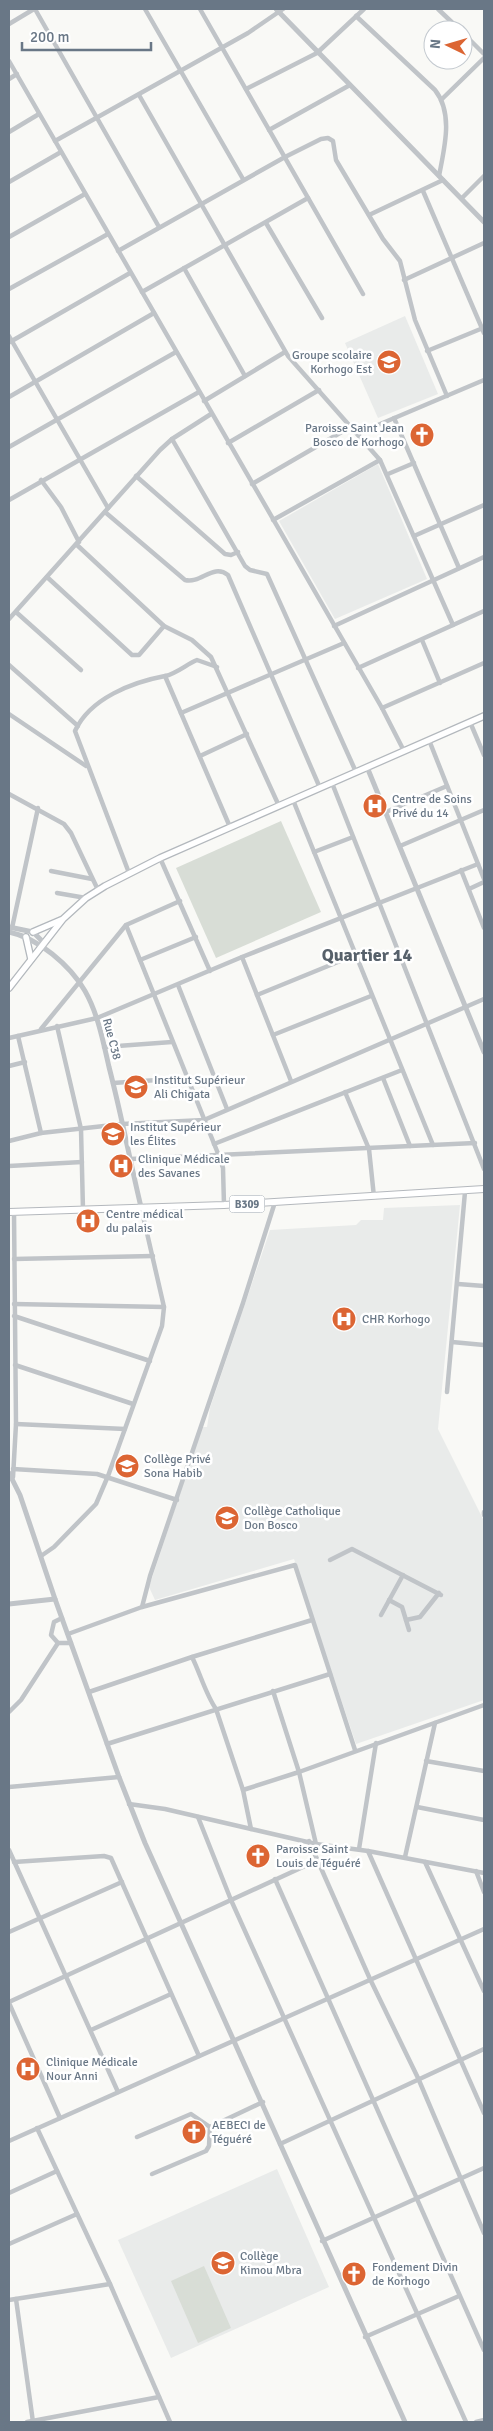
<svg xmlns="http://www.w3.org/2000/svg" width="493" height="2431" viewBox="0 0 493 2431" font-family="Signika,sans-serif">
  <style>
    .built { fill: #e9ebea }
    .green { fill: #d8ddd6 }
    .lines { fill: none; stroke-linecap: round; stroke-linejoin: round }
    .secondary-casing { stroke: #b3b8bd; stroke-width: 8 }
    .primary-casing { stroke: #b4b8bd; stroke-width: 8 }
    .minor { stroke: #c0c4c8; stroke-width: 4.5 }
    .tertiary { stroke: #c0c4c8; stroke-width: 5 }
    .secondary { stroke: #fff; stroke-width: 5.5 }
    .primary { stroke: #fff; stroke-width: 6 }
    .labels { text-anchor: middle; stroke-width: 5; stroke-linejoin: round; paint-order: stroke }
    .shield { fill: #fff; stroke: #96a0aa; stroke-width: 1 }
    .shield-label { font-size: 11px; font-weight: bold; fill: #697786 }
    .poi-label { font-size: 12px; fill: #697786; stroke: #fff; text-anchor: start }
    .street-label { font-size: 12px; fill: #697786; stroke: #fff }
    .district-label { font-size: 18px; font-weight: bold; fill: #57616b; stroke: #fff }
  </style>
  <rect width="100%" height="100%" fill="#f9f9f6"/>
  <g class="built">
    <path d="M405,316l33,78 -60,24 -33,-75z"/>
    <path d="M378,464l49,115 -92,40 -56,-98z"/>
    <path d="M460,1205l-22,224 46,92v179l-128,44 -62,-185 -139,41 -6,-13 53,-160h5l3,-19 60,-178 86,-5 5,-5h22l1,-12z"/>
    <path d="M277,2169l52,118 -158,71 -53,-118z"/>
  </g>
  <g class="green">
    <path d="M281,821l40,91 -105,46 -40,-90z"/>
    <path d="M204,2266l27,62 -33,15 -27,-62z"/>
  </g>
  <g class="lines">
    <defs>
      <g id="secondary">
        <path d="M33,932l28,-12"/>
        <path d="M26,937l5,22"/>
        <path d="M9,988l54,-69 23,-21 19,-12 55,-28 324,-142"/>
      </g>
      <path id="primary" d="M9,1212l215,-7 260,-16"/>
    </defs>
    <use href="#secondary" class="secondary-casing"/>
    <use href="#primary" class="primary-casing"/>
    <g class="minor">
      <path d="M35,9l124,218"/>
      <path d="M145,9l98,170"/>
      <path d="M200,9l163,285"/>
      <path d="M438,9l22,21"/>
      <path d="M356,16l79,74c19,24 9,59 4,86"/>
      <path d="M9,24l25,-15"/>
      <path d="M463,33l21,21"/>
      <path d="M9,61l373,647 22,43"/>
      <path d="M9,79l8,-5"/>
      <path d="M246,89l71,-36 47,-44"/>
      <path d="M139,95l149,261 92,104 73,165"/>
      <path d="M441,100l43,-42"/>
      <path d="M269,130l81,-45"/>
      <path d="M9,132l30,-18"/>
      <path d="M55,141l193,-108 35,-24"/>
      <path d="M9,182l52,-30"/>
      <path d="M423,191l61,142"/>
      <path d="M462,198l22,-22"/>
      <path d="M369,215l74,-35"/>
      <path d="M266,223l56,95"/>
      <path d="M9,237l76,-43"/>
      <path d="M118,251l167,-94 36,-18 7,-1 5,3 3,19 47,79 17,22 15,59 32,76"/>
      <path d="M184,268l61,108"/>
      <path d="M404,280l80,-37"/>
      <path d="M9,289l99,-55"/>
      <path d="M142,292l166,-94"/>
      <path d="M9,336l99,172"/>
      <path d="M10,342l120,-69"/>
      <path d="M427,351l56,-23"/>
      <path d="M9,397l145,-84"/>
      <path d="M204,401l81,-49"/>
      <path d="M394,418l65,150"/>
      <path d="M359,433l125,-53"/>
      <path d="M172,439l73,127 5,4 17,4 89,198"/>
      <path d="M228,443l91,-53"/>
      <path d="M9,447l167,-95"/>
      <path d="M388,474l26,-11"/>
      <path d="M136,476l89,78 6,1 7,-3"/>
      <path d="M41,480l20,27 18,35"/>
      <path d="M252,484l100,-58"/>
      <path d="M9,500l190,-108"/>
      <path d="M105,512l80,68c16,4 28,-17 43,-5l92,213"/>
      <path d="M273,520l107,-60"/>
      <path d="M414,536l70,-31"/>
      <path d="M77,545l87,81 28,14 19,17 68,149"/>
      <path d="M47,577l85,78h7l25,-29"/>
      <path d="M16,612l65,58"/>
      <path d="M9,619l151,-169 12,-11 39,-25"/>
      <path d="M334,626l150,-69"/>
      <path d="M422,640l18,43"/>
      <path d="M9,665l69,61"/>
      <path d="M358,668l126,-57"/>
      <path d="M165,676l65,151"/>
      <path d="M382,708l102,-45"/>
      <path d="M181,713l163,-70"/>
      <path d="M9,714l77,52"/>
      <path d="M470,722l14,33"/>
      <path d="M429,740l55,139"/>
      <path d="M200,756l47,-22"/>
      <path d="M332,783l152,386"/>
      <path d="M9,794l55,30 7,9 27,57"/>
      <path d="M293,800l140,345"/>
      <path d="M386,812l61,-26"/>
      <path d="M400,846l84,-36"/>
      <path d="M314,852l39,-15"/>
      <path d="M160,858l50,113"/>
      <path d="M461,870l23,58"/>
      <path d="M51,871l41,8"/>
      <path d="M129,873l-54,-142c15,-33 58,-49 90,-55 11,-2 22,-12 32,-16l20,7"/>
      <path d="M469,889l15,-7"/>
      <path d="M57,893l29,5"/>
      <path d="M126,925l93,231 4,12 1,37"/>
      <path d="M12,928l26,-120"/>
      <path d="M242,957l49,124"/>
      <path d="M140,960l56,-23"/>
      <path d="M178,985l49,124"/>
      <path d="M257,995l98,-40"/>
      <path d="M57,1026l24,103 2,81"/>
      <path d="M41,1029l85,-104 54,-24"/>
      <path d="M273,1035l98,-39"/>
      <path d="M18,1036l23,97"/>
      <path d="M9,1038l88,-20 145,-61 236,-93"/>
      <path d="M104,1047l68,-5"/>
      <path d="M9,1066l16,-4"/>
      <path d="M383,1078l27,68"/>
      <path d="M113,1083l74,-5"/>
      <path d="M345,1092l24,57 5,48"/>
      <path d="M9,1141l32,-8 81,-9 82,-4 280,-121"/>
      <path d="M214,1144l188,-74"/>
      <path d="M130,1159l345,-16"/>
      <path d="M9,1166l73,-4"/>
      <path d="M14,1259l139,-3"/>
      <path d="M458,1284l26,2"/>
      <path d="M14,1304l150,3"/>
      <path d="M14,1316l136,45"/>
      <path d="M452,1342l32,3"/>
      <path d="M15,1365l118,39"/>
      <path d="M447,1392l18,-200"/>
      <path d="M16,1424l109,5"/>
      <path d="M13,1469l84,5 80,26"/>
      <path d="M13,1477l3,-53 -2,-212"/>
      <path d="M484,1512v3"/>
      <path d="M41,1556l13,-9 42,-43 12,-28 54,-150 2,-19 -23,-100"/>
      <path d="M330,1560l22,-11 89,46"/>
      <path d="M389,1600l13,7 7,23"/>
      <path d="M142,1607l153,-42 60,185"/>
      <path d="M381,1615l22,-40"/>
      <path d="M62,1618l-8,4 -3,13 7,8h13"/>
      <path d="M406,1620l14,-3 19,-24"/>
      <path d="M68,1634l74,-27 8,-31 93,-273 32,-101"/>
      <path d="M192,1657c8,16 14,38 24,52l27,81 8,39"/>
      <path d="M273,1691l26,81 17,72"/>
      <path d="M89,1692l103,-35 120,-37"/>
      <path d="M9,1712l12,-12 37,-57"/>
      <path d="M107,1744l223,-70"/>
      <path d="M426,1761l58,10"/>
      <path d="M9,1787l110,-10"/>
      <path d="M243,1790l56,-18 185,-67"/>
      <path d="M129,1804l36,5 151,35 52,7 116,22"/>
      <path d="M417,1807l67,13"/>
      <path d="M198,1817l33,83 235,522"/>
      <path d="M309,1841l61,138 48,99 66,155"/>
      <path d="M359,1849l17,-106"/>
      <path d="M9,1850l109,242"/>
      <path d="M368,1851l116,262"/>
      <path d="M405,1857l30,-134"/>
      <path d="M14,1862l90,-6 7,2 88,198"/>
      <path d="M425,1862l59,129"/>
      <path d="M476,1871l8,21"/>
      <path d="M275,1879l209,471"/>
      <path d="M9,1932l113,-50"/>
      <path d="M9,2002l309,-142"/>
      <path d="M9,2003l51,115"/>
      <path d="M91,2030l80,-36"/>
      <path d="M37,2128l73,156 60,138"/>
      <path d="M137,2137l54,-23 19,13 53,-25"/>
      <path d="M9,2141l475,-212"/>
      <path d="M280,2144l204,-95"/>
      <path d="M152,2174l54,-23 3,-5 1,-19"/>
      <path d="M9,2193l48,-22"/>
      <path d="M322,2241l162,-73"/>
      <path d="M9,2244l68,-30"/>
      <path d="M16,2299l17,123"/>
      <path d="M9,2300l101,-16"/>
      <path d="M365,2337l94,-41"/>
      <path d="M27,2422l132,-25"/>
      <path d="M476,2422l8,-2"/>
    </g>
    <g class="tertiary">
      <path d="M276,9l208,213"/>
      <path d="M367,767l117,285"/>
      <path d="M9,927l24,5 12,12"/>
      <path d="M9,932c29,6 61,33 76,59 13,23 18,50 24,76 12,46 21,94 32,140"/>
      <path d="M9,1473l11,22 35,104 64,178 26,66 260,579"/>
      <path d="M9,1604l46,-5"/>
    </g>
    <use href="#secondary" class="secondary"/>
    <use href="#primary" class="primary"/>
  </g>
  <defs>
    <symbol id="school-disc" viewBox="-11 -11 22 22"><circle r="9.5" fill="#dc6533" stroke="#fff"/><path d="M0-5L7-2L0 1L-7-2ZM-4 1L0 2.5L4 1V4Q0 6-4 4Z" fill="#fff"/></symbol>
    <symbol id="church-disc" viewBox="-11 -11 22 22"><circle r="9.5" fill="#dc6533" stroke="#fff"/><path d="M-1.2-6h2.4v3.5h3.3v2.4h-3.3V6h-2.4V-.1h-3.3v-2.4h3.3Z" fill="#fff"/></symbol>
    <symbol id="hospital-disc" viewBox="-11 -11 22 22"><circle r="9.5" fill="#dc6533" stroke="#fff"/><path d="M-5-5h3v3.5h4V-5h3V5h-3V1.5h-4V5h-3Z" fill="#fff"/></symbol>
    <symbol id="university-disc" viewBox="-11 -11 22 22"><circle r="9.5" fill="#dc6533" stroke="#fff"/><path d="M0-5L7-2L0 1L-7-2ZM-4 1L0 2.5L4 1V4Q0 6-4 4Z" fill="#fff"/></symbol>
  </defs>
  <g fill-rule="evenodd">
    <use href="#school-disc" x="375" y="348" width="28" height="28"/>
    <use href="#church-disc" x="408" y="421" width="28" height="28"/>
    <use href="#hospital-disc" x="361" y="792" width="28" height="28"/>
    <use href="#university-disc" x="122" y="1073" width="28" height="28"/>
    <use href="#university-disc" x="99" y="1120" width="28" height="28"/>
    <use href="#hospital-disc" x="107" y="1152" width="28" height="28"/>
    <use href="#hospital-disc" x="74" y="1207" width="28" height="28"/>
    <use href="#hospital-disc" x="330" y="1305" width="28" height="28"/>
    <use href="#school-disc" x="113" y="1452" width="28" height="28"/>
    <use href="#school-disc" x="213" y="1504" width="28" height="28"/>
    <use href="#church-disc" x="244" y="1842" width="28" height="28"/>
    <use href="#hospital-disc" x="14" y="2055" width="28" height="28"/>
    <use href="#church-disc" x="180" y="2118" width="28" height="28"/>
    <use href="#school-disc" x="209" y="2249" width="28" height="28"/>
    <use href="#church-disc" x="340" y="2260" width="28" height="28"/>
  </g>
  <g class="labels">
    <rect class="shield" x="229.5" y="1195.5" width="35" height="17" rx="4"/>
    <g class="shield-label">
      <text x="247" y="1208">B309</text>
    </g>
    <g class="poi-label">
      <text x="372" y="359" text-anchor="end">Groupe scolaire<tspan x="372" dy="14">Korhogo Est</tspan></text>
      <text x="404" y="432" text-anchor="end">Paroisse Saint Jean<tspan x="404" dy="14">Bosco de Korhogo</tspan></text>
      <text x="392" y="803">Centre de Soins<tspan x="392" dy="14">Privé du 14</tspan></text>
      <text x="154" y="1084">Institut Supérieur<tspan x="154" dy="14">Ali Chigata</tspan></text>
      <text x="130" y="1131">Institut Supérieur<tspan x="130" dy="14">les Élites</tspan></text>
      <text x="138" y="1163">Clinique Médicale<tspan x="138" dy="14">des Savanes</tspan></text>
      <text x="106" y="1218">Centre médical<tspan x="106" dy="14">du palais</tspan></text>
      <text x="362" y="1323">CHR Korhogo</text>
      <text x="144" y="1463">Collège Privé<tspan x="144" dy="14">Sona Habib</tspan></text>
      <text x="244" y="1515">Collège Catholique<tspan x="244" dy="14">Don Bosco</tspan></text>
      <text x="276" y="1853">Paroisse Saint<tspan x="276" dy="14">Louis de Téguéré</tspan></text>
      <text x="46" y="2066">Clinique Médicale<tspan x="46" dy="14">Nour Anni</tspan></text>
      <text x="212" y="2129">AEBECI de<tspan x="212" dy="14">Téguéré</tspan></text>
      <text x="240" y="2260">Collège<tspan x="240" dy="14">Kimou Mbra</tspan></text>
      <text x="372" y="2271">Fondement Divin<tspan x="372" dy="14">de Korhogo</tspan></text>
    </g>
    <g class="street-label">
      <text transform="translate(112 1039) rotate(75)" y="4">Rue C38</text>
    </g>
    <g class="district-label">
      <text x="367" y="961">Quartier 14</text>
    </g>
  </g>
  <rect width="493" height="2431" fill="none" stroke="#697786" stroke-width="20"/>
  <g transform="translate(448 45) rotate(275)"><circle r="24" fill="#ffffff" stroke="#c3c9cf"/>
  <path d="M0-4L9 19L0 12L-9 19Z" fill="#dc6533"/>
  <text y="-8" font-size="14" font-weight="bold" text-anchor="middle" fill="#697786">N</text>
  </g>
  <path d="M22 42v8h129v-8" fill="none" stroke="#697786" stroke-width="2.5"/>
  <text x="30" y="42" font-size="15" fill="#697786" stroke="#ffffff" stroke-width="4" paint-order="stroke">200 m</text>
</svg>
